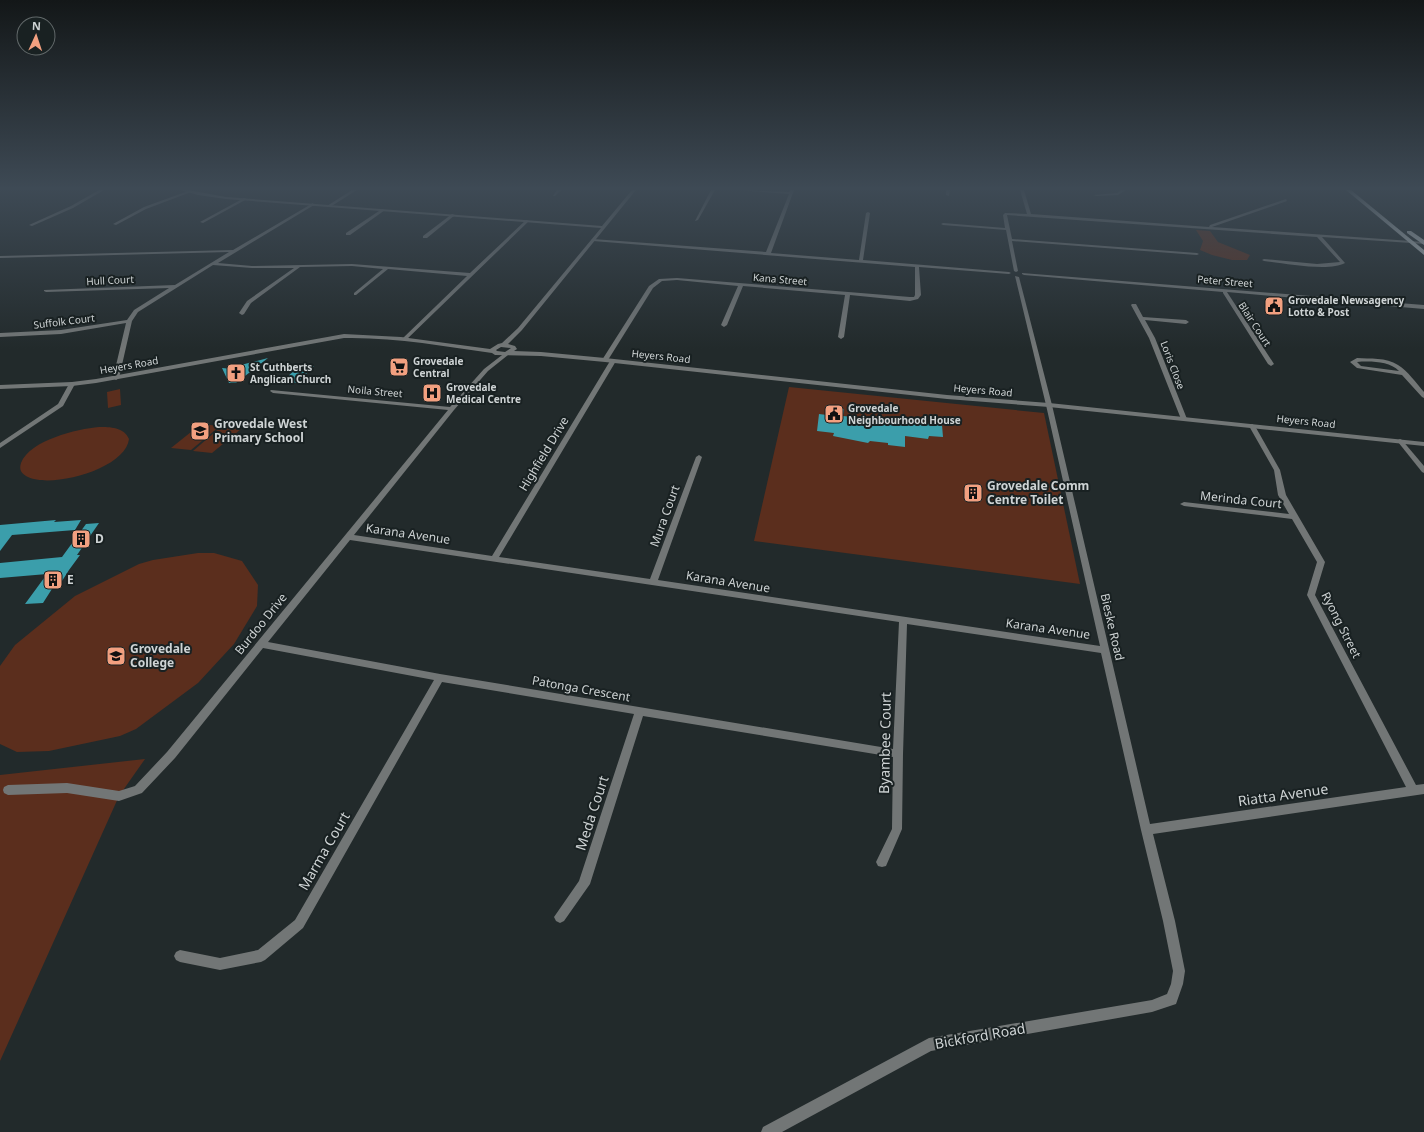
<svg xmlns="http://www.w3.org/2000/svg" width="1424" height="1132" viewBox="0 0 1424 1132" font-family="'Noto Sans',sans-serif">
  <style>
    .green { fill: #5b2e1d }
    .building { fill: #3b9eab }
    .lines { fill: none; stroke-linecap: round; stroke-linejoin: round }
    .minor { fill: #727676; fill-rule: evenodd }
    .tertiary { fill: #727676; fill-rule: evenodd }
    .primary { fill: #bbc3c5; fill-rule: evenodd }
    .labels { text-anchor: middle; stroke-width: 4; stroke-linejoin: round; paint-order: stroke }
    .far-street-label { font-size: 10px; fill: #ced3d4; stroke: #192122 }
    .far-poi-label { font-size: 10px; font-weight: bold; fill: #ced3d4; stroke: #192122; text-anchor: start }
    .poi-label { font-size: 12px; font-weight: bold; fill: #ced3d4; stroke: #192122; text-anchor: start }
    .street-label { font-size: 12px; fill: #ced3d4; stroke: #192122 }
    .near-street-label { font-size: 14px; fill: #ced3d4; stroke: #192122 }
  </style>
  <rect width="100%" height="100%" fill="#222a2b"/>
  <g class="green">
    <path d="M1196,230l14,1 8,11 32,13 -3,5h-15l-20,-5 -12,-5 3,-9z"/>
    <path d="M789,387l255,26 36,171 -326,-43z"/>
    <path d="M120,389l1,16 -13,3 -1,-16z"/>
    <path d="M201,424l19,2 -29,24 -20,-2z"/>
    <path d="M222,426l19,3 -29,24 -19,-2z"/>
    <path d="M99,427c11,0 25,0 30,12 -3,30 -80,51 -103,37 -5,-3 -7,-7 -5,-13 9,-23 56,-34 78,-36z"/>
    <path d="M198,553h16l28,8 16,24 -1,21 -23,38 -36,39 -62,46 -16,7 -71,15 -32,1 -17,-8v-78l15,-21 60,-49 64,-32 14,-4z"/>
    <path d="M145,759l-26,37 -119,265v-286z"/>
  </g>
  <g class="building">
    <path d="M268,358l-32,25h-7l-7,-15 21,2 -2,-5z"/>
    <path d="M301,365l13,1 -17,17 -16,-1z"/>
    <path d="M828,408l16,1 -1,7 28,3 1,-3 70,9 1,12 -14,-1 -1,3 -23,-3v11l-17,-2v-2l-18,-2 -2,2 -35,-7 1,-3 -17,-2 2,-17 8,1z"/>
    <path d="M56,520l-2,2 27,-2 -6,10 -63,5 -12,16v-26z"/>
    <path d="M99,523l-22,32h3l-11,15 -7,11h-5l-14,22 -18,1 22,-30 -47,4v-15l62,-6 24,-33z"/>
  </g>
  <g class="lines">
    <g class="minor">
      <path d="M99,190h5l-31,18 -41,18 -3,-1 42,-19z"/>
      <path d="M352,190h5l-27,17 -3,-1z"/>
      <path d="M557,190h4l-6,6h-2z"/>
      <path d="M711,190h4l-17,30 -3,1z"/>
      <path d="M738,190l51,2 1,-2h4l-23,63 88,7 7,-47 2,-1 2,1 -7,47 146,12 2,1 -2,1 -90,-7 2,28 -3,4 -8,2 -60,-6 -6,42 -3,2 -3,-2 7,-42 -102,-9 -16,39 -3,2 -3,-2 17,-39 -61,-6 -15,1 -9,7 -45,72 -5,1 -1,-1 47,-74 10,-7 18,-1 233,19h4l1,-2v-28l-322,-26 -2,-1 2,-1 173,13 23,-58z"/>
      <path d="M946,190h4l-1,6 -3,-1z"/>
      <path d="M1020,190h4l7,24 178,13 1,-2 76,-26 1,2 -75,26 199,14 2,1 -2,1 -89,-6 23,26c-16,9 -62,0 -81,-2l-2,-1 2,-1 53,5 23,-2 -23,-25 -310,-22 5,24 185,14 2,1 -2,1 -185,-14 6,30 -2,1 -2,-1 -8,-41 -63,-5 -2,-1 2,-1 62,5 -2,-13 2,-2 22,1z"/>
      <path d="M1121,190h5l-8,5 -22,1 -2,-1 23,-2z"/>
      <path d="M188,191l3,1 -45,17 -30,16 -3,-1 31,-17z"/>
      <path d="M244,198l3,1 -44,24 -3,-1z"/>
      <path d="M313,203l1,2 -96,58 34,3 100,-2 118,9 56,-53 3,1 -124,120 -2,-1v-2l64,-62 -79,-7 -32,26h-2v-2l29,-24 -31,-3 -52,1 -49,36 -7,11 -2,1 -3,-2 8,-12 47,-33h-42l-39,-3 -75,47 -6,9 -13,57 -3,2 -3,-2 13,-55 -65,11 -61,3v-4l61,-3 66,-10 7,-10 35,-22 -123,4 -2,-1v-1l131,-5 54,-33 -229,6v-2l233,-6z"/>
      <path d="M382,209l3,1 -35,25h-4v-2z"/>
      <path d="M452,214l3,1 -28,23h-4v-2z"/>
      <path d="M1022,273l402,32v4l-197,-17 47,72 -3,2 -3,-2 -45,-71v-1l-199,-17 -2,-1z"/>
      <path d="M1015,276l4,1 33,128 98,419 256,-37 -99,-192 10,-33 -25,-43 -108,-13 -4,-2 4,-2 105,12 -11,-19 -4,-25 -25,-44 3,-2 3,2 25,44 6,25 39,67 -10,33 101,190 8,-1v10l-271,40 22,87 10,50 -2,13 -7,20 -24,8 -221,39 -149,81h-21l2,-5 166,-89 223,-38 15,-6 4,-10 2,-13 -10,-50 -22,-91 -40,-177 -194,-29 -4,130 -1,75 -16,37 -4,1 -4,-1 -2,-4 16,-33 1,-72 -250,-41 -53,168 -26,37 -4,2 -4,-2 -2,-4 25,-36 55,-167 -192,-32 -139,246 -38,32 -4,2 -41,8 -40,-8 -4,-2 -2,-4 2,-4 4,-2 40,8 38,-8 37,-30 139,-240 -171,-32 -88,110 -33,35 -23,8 -52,-8 -59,2 -4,-2 -1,-3 1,-3 4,-2 59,-2 52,8 16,-5 32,-34 281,-342 -175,-17 -3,-2 1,-1 179,17 34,-38 22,-17 2,1v2l-20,16 -34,39 -100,125 138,21 118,-195 3,-2 3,2 -117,196 151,22 46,-122 3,-2 3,2 -44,123 442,66 -54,-241zM350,540l549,82 -6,127 -453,-75 -172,-32z"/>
      <path d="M1132,304h4l7,13 43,3 3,2 -3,2 -41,-4 10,18 32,81 -1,1h-4l-1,-1 -32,-81 -18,-33z"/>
      <path d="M1357,358c13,1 29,-1 41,7 10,6 18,18 26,27v6l-2,-1 -20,-22 -45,-7 -7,-6zM1357,362c13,-1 32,-1 42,9l-38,-5z"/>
      <path d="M72,382l3,2 -12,22 -63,42v-5l58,-39 11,-20z"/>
      <path d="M1400,439l2,1 22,26v7l-2,-1 -24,-30v-2z"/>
    </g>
    <g class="tertiary">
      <path d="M181,190h7l38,7 376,29 30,-36h4l-114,140 -14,14 7,2 2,3 -3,2 27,1 64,6 342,37 102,8 375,39v4l-375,-39 -102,-8 -342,-37 -64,-6 -46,-1 -3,-2c-49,-7 -98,-16 -148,-15l-248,45 -24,3 -72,3v-4l72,-3 24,-3 248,-45 57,3 89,12 8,-5 4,-1 16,-15 83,-100 -375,-29 -28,-4zM501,347l10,1 -6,4 -8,-1 -1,-1z"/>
      <path d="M1409,241l15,1v2l-13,-1h-2z"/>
    </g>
    <g class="primary">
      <path d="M1346,190h5l73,60v5z"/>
      <path d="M1407,231h4l13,9v5l-17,-12z"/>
    </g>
  </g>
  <linearGradient id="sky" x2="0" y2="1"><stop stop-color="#131718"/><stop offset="0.54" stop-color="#3e4a55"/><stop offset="1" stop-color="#3e4a55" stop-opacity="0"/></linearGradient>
  <rect width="1424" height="349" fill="url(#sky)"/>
  <defs>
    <symbol id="civic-square" viewBox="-11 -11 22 22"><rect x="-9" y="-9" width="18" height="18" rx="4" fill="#f2a080" stroke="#192122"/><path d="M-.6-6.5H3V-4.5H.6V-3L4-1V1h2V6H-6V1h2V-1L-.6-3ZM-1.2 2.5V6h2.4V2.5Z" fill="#111"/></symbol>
    <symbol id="supermarket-square" viewBox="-11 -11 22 22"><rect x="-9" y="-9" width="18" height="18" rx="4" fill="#f2a080" stroke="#192122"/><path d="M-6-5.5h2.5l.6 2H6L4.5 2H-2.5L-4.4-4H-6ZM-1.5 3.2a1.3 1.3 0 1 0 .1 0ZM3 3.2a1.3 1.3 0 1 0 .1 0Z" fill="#111"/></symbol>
    <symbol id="church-square" viewBox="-11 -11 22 22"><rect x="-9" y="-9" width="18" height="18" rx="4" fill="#f2a080" stroke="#192122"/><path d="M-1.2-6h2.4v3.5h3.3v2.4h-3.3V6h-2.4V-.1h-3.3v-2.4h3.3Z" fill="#111"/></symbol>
    <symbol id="hospital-square" viewBox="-11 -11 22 22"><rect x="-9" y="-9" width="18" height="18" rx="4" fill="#f2a080" stroke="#192122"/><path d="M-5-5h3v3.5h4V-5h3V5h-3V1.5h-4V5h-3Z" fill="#111"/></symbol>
    <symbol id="school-square" viewBox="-11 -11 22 22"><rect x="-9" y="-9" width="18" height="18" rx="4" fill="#f2a080" stroke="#192122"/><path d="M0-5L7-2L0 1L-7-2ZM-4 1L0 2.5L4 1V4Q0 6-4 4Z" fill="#111"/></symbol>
    <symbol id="building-square" viewBox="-11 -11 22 22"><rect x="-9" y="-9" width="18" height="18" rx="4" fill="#f2a080" stroke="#192122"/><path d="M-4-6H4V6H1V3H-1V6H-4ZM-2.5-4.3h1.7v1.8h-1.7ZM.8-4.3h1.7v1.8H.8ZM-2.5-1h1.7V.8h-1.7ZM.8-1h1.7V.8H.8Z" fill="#111"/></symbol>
  </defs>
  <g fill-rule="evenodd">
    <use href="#civic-square" x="1263" y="295" width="22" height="22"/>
    <use href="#supermarket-square" x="388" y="356" width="22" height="22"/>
    <use href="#church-square" x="225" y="362" width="22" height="22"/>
    <use href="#hospital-square" x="421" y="382" width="22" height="22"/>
    <use href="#civic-square" x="823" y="403" width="22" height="22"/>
    <use href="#school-square" x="189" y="420" width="22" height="22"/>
    <use href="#building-square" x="962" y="482" width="22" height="22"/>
    <use href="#building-square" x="70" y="528" width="22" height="22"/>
    <use href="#building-square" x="42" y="569" width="22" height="22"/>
    <use href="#school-square" x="105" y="645" width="22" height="22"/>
  </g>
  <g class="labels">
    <g class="far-street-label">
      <text transform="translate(780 279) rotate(5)" y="4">Kana Street</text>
      <text transform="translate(110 280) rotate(-3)" y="4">Hull Court</text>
      <text transform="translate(1225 281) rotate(5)" y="4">Peter Street</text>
      <text transform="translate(64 321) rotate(-7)" y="4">Suffolk Court</text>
      <text transform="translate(1255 324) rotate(57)" y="4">Blair Court</text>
      <text transform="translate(661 356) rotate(6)" y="4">Heyers Road</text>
      <text transform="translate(129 365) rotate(-10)" y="4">Heyers Road</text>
      <text transform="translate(1173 365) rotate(69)" y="4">Loris Close</text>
      <text transform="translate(983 390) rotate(5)" y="4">Heyers Road</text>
      <text transform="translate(375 391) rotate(5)" y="4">Noila Street</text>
      <text transform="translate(1306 421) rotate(6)" y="4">Heyers Road</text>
    </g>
    <g class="far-poi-label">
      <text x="1288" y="304">Grovedale Newsagency<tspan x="1288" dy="12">Lotto &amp; Post</tspan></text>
      <text x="413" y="365">Grovedale<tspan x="413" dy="12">Central</tspan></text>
      <text x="250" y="371">St Cuthberts<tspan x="250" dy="12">Anglican Church</tspan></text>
      <text x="446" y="391">Grovedale<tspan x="446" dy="12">Medical Centre</tspan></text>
      <text x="848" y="412">Grovedale<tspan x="848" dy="12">Neighbourhood House</tspan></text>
    </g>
    <g class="poi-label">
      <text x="214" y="428">Grovedale West<tspan x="214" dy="14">Primary School</tspan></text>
      <text x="987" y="490">Grovedale Comm<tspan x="987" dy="14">Centre Toilet</tspan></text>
      <text x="95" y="543">D</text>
      <text x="67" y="584">E</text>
      <text x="130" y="653">Grovedale<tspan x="130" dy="14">College</tspan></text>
    </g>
    <g class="street-label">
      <text transform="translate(544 454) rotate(-59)" y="4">Highfield Drive</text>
      <text transform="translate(1241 500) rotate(6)" y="4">Merinda Court</text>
      <text transform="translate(665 516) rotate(-70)" y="4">Mura Court</text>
      <text transform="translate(408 534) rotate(8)" y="4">Karana Avenue</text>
      <text transform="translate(728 582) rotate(9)" y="4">Karana Avenue</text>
      <text transform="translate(261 624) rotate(-51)" y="4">Burdoo Drive</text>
      <text transform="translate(1341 625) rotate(63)" y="4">Ryong Street</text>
      <text transform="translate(1112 627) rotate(77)" y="4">Bieske Road</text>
      <text transform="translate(1048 629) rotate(8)" y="4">Karana Avenue</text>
      <text transform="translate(581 689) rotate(10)" y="4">Patonga Crescent</text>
    </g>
    <g class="near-street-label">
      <text transform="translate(885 743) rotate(-89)" y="5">Byambee Court</text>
      <text transform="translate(1283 795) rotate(-8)" y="5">Riatta Avenue</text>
      <text transform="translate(592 813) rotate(-72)" y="5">Meda Court</text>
      <text transform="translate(324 851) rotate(-60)" y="5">Marma Court</text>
      <text transform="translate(980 1036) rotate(-10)" y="5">Bickford Road</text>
    </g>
  </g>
  <g transform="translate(36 36) rotate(3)"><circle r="19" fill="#192122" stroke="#616869"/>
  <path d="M0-3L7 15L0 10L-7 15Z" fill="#f2a080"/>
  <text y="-6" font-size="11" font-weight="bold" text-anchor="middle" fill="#ced3d4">N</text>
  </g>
</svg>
